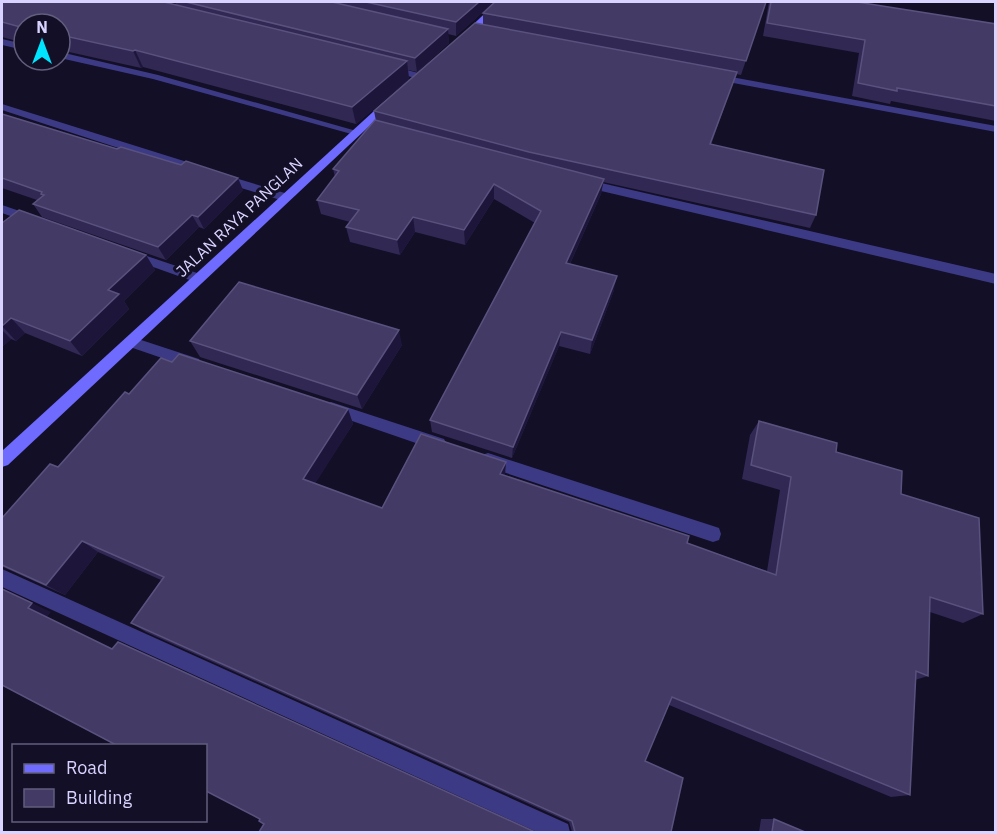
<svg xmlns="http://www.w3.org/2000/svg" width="997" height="834" viewBox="0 0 997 834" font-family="'IBM Plex Sans',sans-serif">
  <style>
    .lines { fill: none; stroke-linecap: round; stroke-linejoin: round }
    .street { fill: #3d3a85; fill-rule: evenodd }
    .secondary { fill: #6f6bff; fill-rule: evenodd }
    .wall { fill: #312854 }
    .shaded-wall { fill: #1d163a }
    .building { fill: #433a66; stroke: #5a527e; stroke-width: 1.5 }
    .labels { text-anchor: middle; stroke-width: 6; stroke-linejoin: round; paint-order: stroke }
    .street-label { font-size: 16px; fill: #d9d4ff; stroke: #130f26 }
  </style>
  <rect width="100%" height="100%" fill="#130f26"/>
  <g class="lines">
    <g class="street">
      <path d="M2,39l22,5v6l-22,-5z"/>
      <path d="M60,52l98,23 202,57 -5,3 -202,-56 -93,-21z"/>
      <path d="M388,65l34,9 2,2 -5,3 -34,-9 -2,-2z"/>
      <path d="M715,74l281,52v6l-284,-53v-4z"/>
      <path d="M2,104l201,63 2,3 -2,3h-8l-193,-63z"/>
      <path d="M222,174l66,20 2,3 -6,4 -66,-20v-6z"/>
      <path d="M584,179l412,95v10l-416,-98v-6z"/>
      <path d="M2,205l35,12 2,3 -6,4 -31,-11z"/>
      <path d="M132,251l71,24 1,3 -6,5 -70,-25 -2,-3 2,-3z"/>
      <path d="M132,337l67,22 2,4 -2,4 -5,2 -67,-23 -2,-4z"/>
      <path d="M331,402l113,37 3,5 -3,5 -5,2 -113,-39 -2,-4 2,-4z"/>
      <path d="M488,453l225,73 6,2 2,6 -2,6 -6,2 -231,-77 -2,-5 2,-5z"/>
      <path d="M2,569l566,255 2,8h-33l-535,-245z"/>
    </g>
    <g class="secondary">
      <path d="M497,2h8l-37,37h-6v-4z"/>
      <path d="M386,100l9,2 -387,363 -6,2v-16z"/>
    </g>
  </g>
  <g class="wall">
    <path d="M2,2l174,2 -2,-2h320l-38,34 -8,-2 1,9 -32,29 -9,-2 1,9 -53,45 -213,-57 -2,1 -81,-18v-26h-36v19l-22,-6z"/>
    <path d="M766,2l-25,73 -5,-1 -25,71 105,70 -6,13 -207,-46 -2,12 -31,70 44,26 -24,64 -31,-8 -47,112 -80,-26 -2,-12 105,-197 -41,-24 -29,46 -50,-13 -15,23 -50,-13 -4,-15 4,-5 -29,-8 -4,-14 18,-23 -2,-8 43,-48 -2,-10 109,-87v-11z"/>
    <path d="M769,2h88l139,22v97l-105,-20 -1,3 -38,-8 7,-43 -96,-17z"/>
    <path d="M2,114l241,76 -39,39 -5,-2 -33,33 -124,-43 -9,-13 4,-4 -35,-12z"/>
    <path d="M2,223l144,32 9,15 -31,31 5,8 -47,47 -57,-23 -9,8 -5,-2 -9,8z"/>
    <path d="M190,341l212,4 -40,64 -162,-52z"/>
    <path d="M172,362l176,47 5,15 -38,59 67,25 123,-32 182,67 80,28 13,-81 -38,-11 8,-44 9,-14 77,31 65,42 82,120 -20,9 -33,-11 -2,64 -13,4 -5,115 -19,2 -222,-92 -24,56 26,71h-99l-3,-10 -423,-190 -15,-9 30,-43 -63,-28 -33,43 -62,-28 -1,1v-50l56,-51 71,-73z"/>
    <path d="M761,819h13l31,13h-46z"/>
  </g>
  <g class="shaded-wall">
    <path d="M479,2h15l-38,34v-14z"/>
    <path d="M448,29l1,14 -32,29 -2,-14z"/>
    <path d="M135,50l8,17 -2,1 -8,-17z"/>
    <path d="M407,61l2,18 -53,45 -4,-17z"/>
    <path d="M238,178l5,12 -39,39 -6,-12z"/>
    <path d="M604,179l-3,15 -37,83 2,-14z"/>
    <path d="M494,184v15l-29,46 -1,-15z"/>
    <path d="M192,215l7,12 -33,33 -8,-13z"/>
    <path d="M413,217l2,15 -15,23 -3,-15z"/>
    <path d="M146,255l9,15 -31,31 5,8 -47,47 -12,-15 38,-51z"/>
    <path d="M617,276l-3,14 -24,64 2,-14z"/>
    <path d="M11,318l14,15 -9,8 -14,-15z"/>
    <path d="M2,330l9,9 -9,8z"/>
    <path d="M399,330l3,15 -40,64 -5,-14z"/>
    <path d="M561,332l-2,14 -47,112 1,-11z"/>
    <path d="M348,409l5,15 -43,68 -7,-13z"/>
    <path d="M506,462l-1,13 -5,12v-13z"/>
    <path d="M82,541l16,11 -33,43 -19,-10z"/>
    <path d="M32,603l19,9 -4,5 -19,-9z"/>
  </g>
  <g class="building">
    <path d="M2,2h162l243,59 -55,46 -217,-57 -2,1 -73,-16v-11h-36v4l-22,-6z"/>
    <path d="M186,2h146l116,27 -33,29z"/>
    <path d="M366,2h113l-23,20z"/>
    <path d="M495,2h271l-20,59 -263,-48z"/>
    <path d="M771,2h86l139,22v82l-99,-18v3l-39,-8 7,-43 -98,-17z"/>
    <path d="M475,23l262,49 -27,72 114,26 -8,45 -287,-63 -155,-41z"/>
    <path d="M2,114l115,35 4,-2 60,18 5,-4 52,17 -40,39 -6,-2 -34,32 -125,-43 11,-9 -3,-1 1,-2 -40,-14z"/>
    <path d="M375,120l229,59 -38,84 51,13 -25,64 -31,-8 -48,115 -83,-27 111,-209 -47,-27 -30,46 -51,-13 -16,23 -51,-13 13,-17 -42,-10 22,-29 -6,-2z"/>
    <path d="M19,210l127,45 -38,35 11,4 -49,47 -59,-23 -9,8v-103z"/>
    <path d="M239,282l160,48 -42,65 -167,-54z"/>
    <path d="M179,354l169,55 -45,70 79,29 39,-74 85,28 -6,12 189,62 -2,7 89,32 15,-98 -40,-12 8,-44 78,22 -1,9 66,19 -1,23 78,24 4,96 -53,-17 -2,79 -12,-5 -6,124 -238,-98 -27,64 38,17 -12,54h-96l-3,-11 -441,-198 33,-46 -82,-36 -36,44 -44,-20v-47l48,-54 8,3 67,-75 4,2 32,-36 11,4z"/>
    <path d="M2,589l30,14 -4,5 84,41 6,-7 417,190h-276l5,-8 -5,-3 1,-2 -54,-28v-45h-88l-116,-61z"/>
    <path d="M774,819l31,13h-33z"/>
  </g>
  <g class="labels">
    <g class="street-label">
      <text transform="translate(239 217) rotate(-43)" y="6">JALAN RAYA PANGLAN</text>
    </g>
  </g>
  <rect width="997" height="834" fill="none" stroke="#d9d4ff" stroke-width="6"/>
  <rect x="12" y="744" width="195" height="78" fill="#130f26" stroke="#625e7d" stroke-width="1.5"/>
  <rect x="24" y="764" width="30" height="9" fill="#6f6bff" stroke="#625e7d" stroke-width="1.5"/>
  <text x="66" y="774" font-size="18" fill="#d9d4ff">Road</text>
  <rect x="24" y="789" width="30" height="18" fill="#433a66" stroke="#625e7d" stroke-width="1.5"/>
  <text x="66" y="804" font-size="18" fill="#d9d4ff">Building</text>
  <g transform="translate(42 42)"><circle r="28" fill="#130f26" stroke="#625e7d" stroke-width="1.5"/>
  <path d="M0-4.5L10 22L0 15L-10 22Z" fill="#00e5ff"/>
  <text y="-9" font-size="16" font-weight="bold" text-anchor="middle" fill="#d9d4ff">N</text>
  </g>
</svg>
